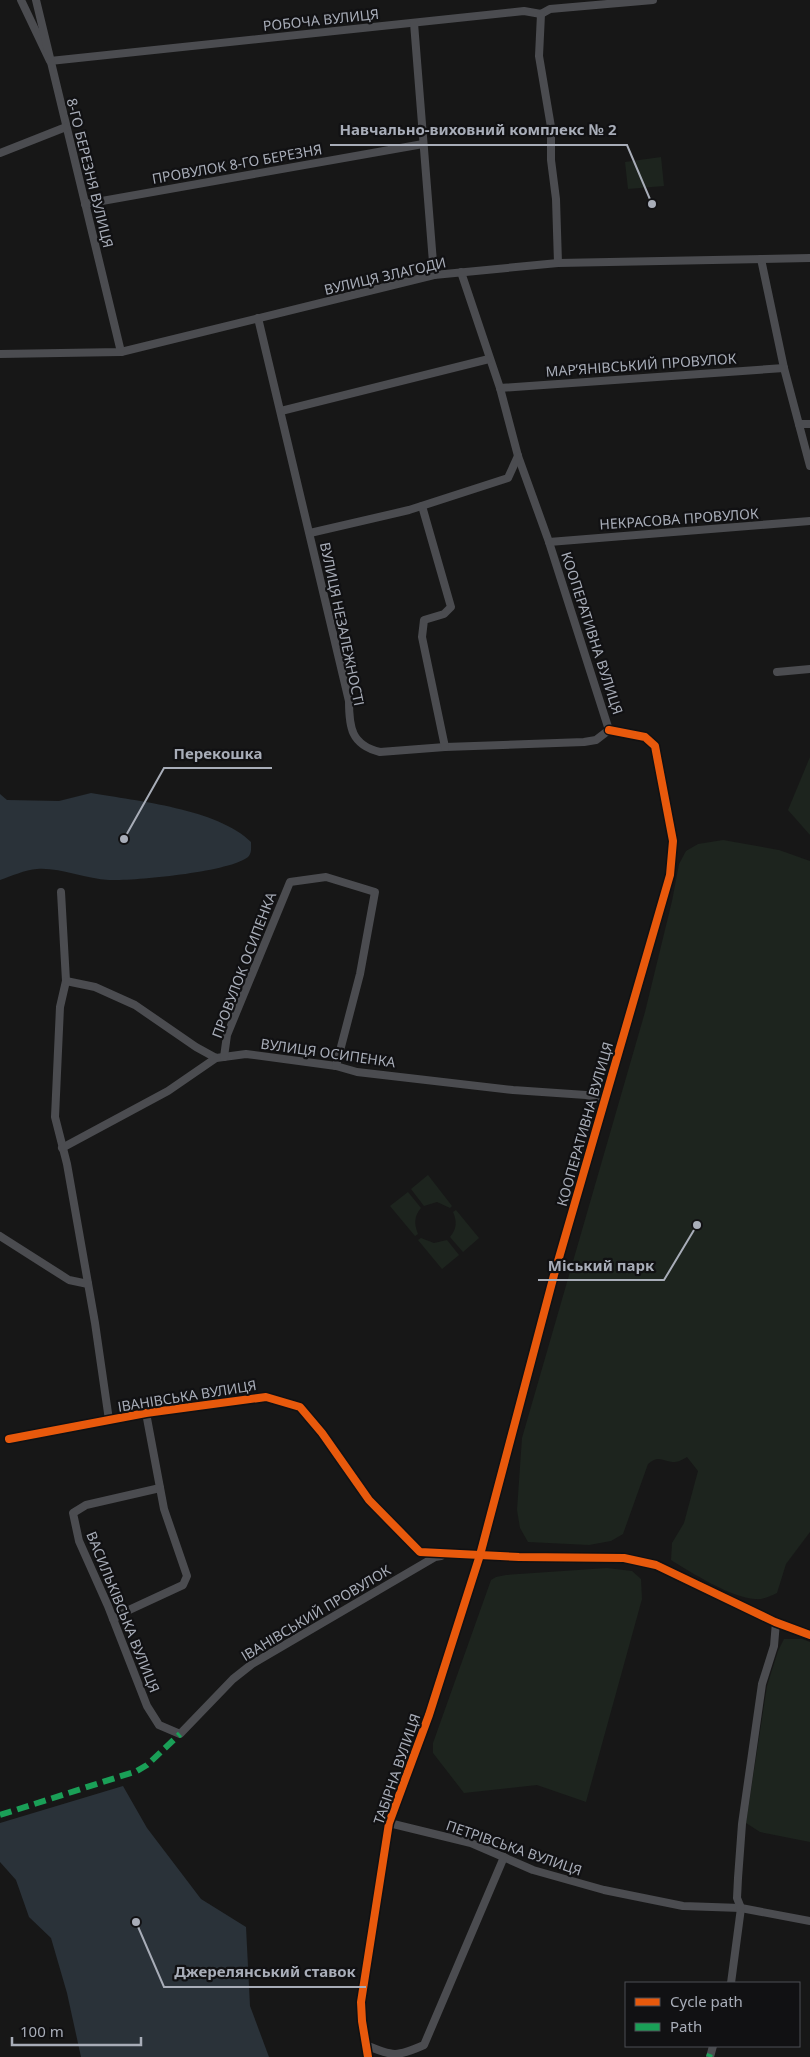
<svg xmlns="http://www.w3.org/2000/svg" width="810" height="2057" viewBox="0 0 810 2057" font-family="'Noto Sans',sans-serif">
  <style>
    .green { fill: #1d241e }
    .water { fill: #2a3239 }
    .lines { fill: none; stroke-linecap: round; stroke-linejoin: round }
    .street { stroke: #4b4c50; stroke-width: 8 }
    .quiet { stroke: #1a9f57; stroke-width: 6; stroke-dasharray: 12 6; stroke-linecap: butt }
    .cycleway-casing { stroke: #111113; stroke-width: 11 }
    .cycleway { stroke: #e8590c; stroke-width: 8 }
    .labels { text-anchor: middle; stroke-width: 4.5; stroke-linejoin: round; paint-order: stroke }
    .street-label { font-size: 14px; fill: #a8adb8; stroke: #111113 }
    .leader { fill: none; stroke: #a8adb8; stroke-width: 2 }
    .callout-dot { fill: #a8adb8; stroke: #111113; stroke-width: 2 }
    .callout-label { font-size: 15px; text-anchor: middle; font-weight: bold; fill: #a8adb8; stroke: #111113; stroke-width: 4.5; stroke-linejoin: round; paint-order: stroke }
  </style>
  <rect width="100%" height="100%" fill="#171717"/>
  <g class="green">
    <path d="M661,157l3,29 -36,3 -3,-27z"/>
    <path d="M810,757v78l-22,-25z"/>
    <path d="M723,840l56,10 31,11v671l-24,32 -9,29c-7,3 -14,7 -22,6 -23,-1 -65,-27 -84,-39l1,-17 12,-20 14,-52 -11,-14c-4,2 -8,5 -12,5 -13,0 -15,-8 -27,2l-25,70 -12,7 -22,4 -61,-3 -8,-14 -3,-18 5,-72 123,-426 27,-111 7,-37 7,-13 12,-7z"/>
    <path d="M428,1175l24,31 -2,2 -13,-6 -13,4 -13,-17z"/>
    <path d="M408,1192l13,16c-7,8 -7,16 -3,26l-3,2 -25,-30z"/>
    <path d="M456,1210l23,28 -16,14 -13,-15c7,-8 7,-16 3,-25z"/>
    <path d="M421,1238l13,5 13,-3 12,15 -17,14 -24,-29z"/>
    <path d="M607,1568l25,3 9,8 1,20 -56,203 -49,-17 -73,8 -31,-40v-10l58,-163 5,-3 10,-2z"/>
    <path d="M784,1639h18l8,3v200l-50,-10 -14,-9 21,-137 11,-35z"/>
  </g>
  <g class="water">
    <path d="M91,793c46,8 127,16 160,49 0,6 1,11 -3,15 -18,15 -114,24 -139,23 -23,-1 -51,-13 -72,-11 -12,1 -26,7 -37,11v-86l7,6 52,1z"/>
    <path d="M123,1786l24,42 54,71 45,28 4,79 19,51h-188l-14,-64 -16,-55 -22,-21 -13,-37 -16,-18v-39z"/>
  </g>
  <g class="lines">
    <g class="street">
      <path d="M21,0l29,61 474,-50 17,3 9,-5 103,-9"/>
      <path d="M36,0l85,352"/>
      <path d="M541,14l-2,42 12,71v33l5,39 2,64"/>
      <path d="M414,23l20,252"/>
      <path d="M0,153l66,-26"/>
      <path d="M85,204l338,-60"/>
      <path d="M761,259l23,109 26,98"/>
      <path d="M461,272l39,116 18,68 31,86 60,188"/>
      <path d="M258,318l91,383c0,26 2,44 31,51l65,-5 139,-5 12,-2 13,-10"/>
      <path d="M0,354l121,-2 313,-77 124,-12 252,-5"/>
      <path d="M500,388l284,-20"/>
      <path d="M281,411l208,-52"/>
      <path d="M799,424h11"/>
      <path d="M422,506l29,101 -7,7 -20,6 -2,17 23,110"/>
      <path d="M310,533l99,-23 99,-32 10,-22"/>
      <path d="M549,542l261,-21"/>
      <path d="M777,672l33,-3"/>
      <path d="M61,892l5,89 -6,26 -5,110 12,47 28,159 14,97"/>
      <path d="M66,981l29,6 40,18 61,42 20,11 30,-4 90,12 21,6 156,18 73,5 19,4"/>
      <path d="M224,1057l3,-22 63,-153 36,-5 49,15 -15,82 -24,92"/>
      <path d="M62,1148l106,-57 48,-33"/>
      <path d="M0,1236l69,44 19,4"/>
      <path d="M9,1439l137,-26 120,-16 34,10 22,26 47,67 51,52 99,5 105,1 32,7 119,57 35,13"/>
      <path d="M160,1488l-74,17 -13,8 6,28 29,65 39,100 12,19 21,9 53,-55 19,-15 183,-107 6,-1"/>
      <path d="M113,1619l16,-9 54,-25 4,-9 -23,-67 -18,-96"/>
      <path d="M389,1823l82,20 62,27 71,20 79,16 58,2 69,13"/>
      <path d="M731,1983l10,-75 -4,-10 1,-20 4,-54 20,-140 12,-38 2,-24"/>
      <path d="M366,2045c27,12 31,12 58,0l80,-188"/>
      <path d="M368,2057l-6,-36 -1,-19 28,-179 40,-108 51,-160 74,-280 116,-400 3,-34 -18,-95 -10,-9 -36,-7"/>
      <path d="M710,2057l3,-11"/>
    </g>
    <g class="quiet">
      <path d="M0,1815l137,-44 10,-6 33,-31"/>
      <path d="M709,2057l1,-3"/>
    </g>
    <defs>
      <g id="cycleway">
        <path d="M9,1439l137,-26 120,-16 34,10 22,26 47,67 51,52 99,5 105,1 32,7 119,57 35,13"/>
        <path d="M368,2057l-6,-36 -1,-19 28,-179 40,-108 51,-160 74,-280 116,-400 3,-34 -18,-95 -10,-9 -36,-7"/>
      </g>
    </defs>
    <use href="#cycleway" class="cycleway-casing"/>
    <use href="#cycleway" class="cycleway"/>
  </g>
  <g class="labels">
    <g class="street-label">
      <text transform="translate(321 20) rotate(-6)" y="5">РОБОЧА ВУЛИЦЯ</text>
      <text transform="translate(237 164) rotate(-10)" y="5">ПРОВУЛОК 8-ГО БЕРЕЗНЯ</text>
      <text transform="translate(90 173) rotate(76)" y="5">8-ГО БЕРЕЗНЯ ВУЛИЦЯ</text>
      <text transform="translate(385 276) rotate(-13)" y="5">ВУЛИЦЯ ЗЛАГОДИ</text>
      <text transform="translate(641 365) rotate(-4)" y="5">МАР’ЯНІВСЬКИЙ ПРОВУЛОК</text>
      <text transform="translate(679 519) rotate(-4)" y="5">НЕКРАСОВА ПРОВУЛОК</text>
      <text transform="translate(342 624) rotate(78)" y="5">ВУЛИЦЯ НЕЗАЛЕЖНОСТІ</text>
      <text transform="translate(592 633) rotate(72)" y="5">КООПЕРАТИВНА ВУЛИЦЯ</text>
      <text transform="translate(244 965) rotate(-69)" y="5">ПРОВУЛОК ОСИПЕНКА</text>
      <text transform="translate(328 1053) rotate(8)" y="5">ВУЛИЦЯ ОСИПЕНКА</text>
      <text transform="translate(585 1124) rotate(-74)" y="5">КООПЕРАТИВНА ВУЛИЦЯ</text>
      <text transform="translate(187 1396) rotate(-9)" y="5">ІВАНІВСЬКА ВУЛИЦЯ</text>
      <text transform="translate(123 1612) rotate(68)" y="5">ВАСИЛЬКІВСЬКА ВУЛИЦЯ</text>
      <text transform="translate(316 1613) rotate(-31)" y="5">ІВАНІВСЬКИЙ ПРОВУЛОК</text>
      <text transform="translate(397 1769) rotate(-71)" y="5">ТАБІРНА ВУЛИЦЯ</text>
      <text transform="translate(514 1848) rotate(19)" y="5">ПЕТРІВСЬКА ВУЛИЦЯ</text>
    </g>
  </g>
  <path class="leader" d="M652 204L627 145H330M124 839L164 768H272M697 1225L664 1280H538M136 1922L164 1987H366"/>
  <g class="callout-dot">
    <circle cx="652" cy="204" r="5"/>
    <circle cx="124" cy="839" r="5"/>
    <circle cx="697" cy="1225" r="5"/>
    <circle cx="136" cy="1922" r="5"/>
  </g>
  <g class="callout-label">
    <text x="478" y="135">Навчально-виховний комплекс № 2</text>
    <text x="218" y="759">Перекошка</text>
    <text x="601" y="1271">Міський парк</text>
    <text x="265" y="1977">Джерелянський ставок</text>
  </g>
  <rect x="625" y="1982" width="175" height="65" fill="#111113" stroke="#4d4f55"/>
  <rect x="635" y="1998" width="25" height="8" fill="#e8590c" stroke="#4d4f55"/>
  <text x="670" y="2007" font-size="15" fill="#a8adb8">Cycle path</text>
  <rect x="635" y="2023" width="25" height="8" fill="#1a9f57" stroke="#4d4f55"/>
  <text x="670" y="2032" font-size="15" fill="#a8adb8">Path</text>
  <path d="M12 2037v8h129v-8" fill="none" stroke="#a8adb8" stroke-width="2.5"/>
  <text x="20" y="2037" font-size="15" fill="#a8adb8" stroke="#111113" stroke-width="4" paint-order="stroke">100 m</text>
</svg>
